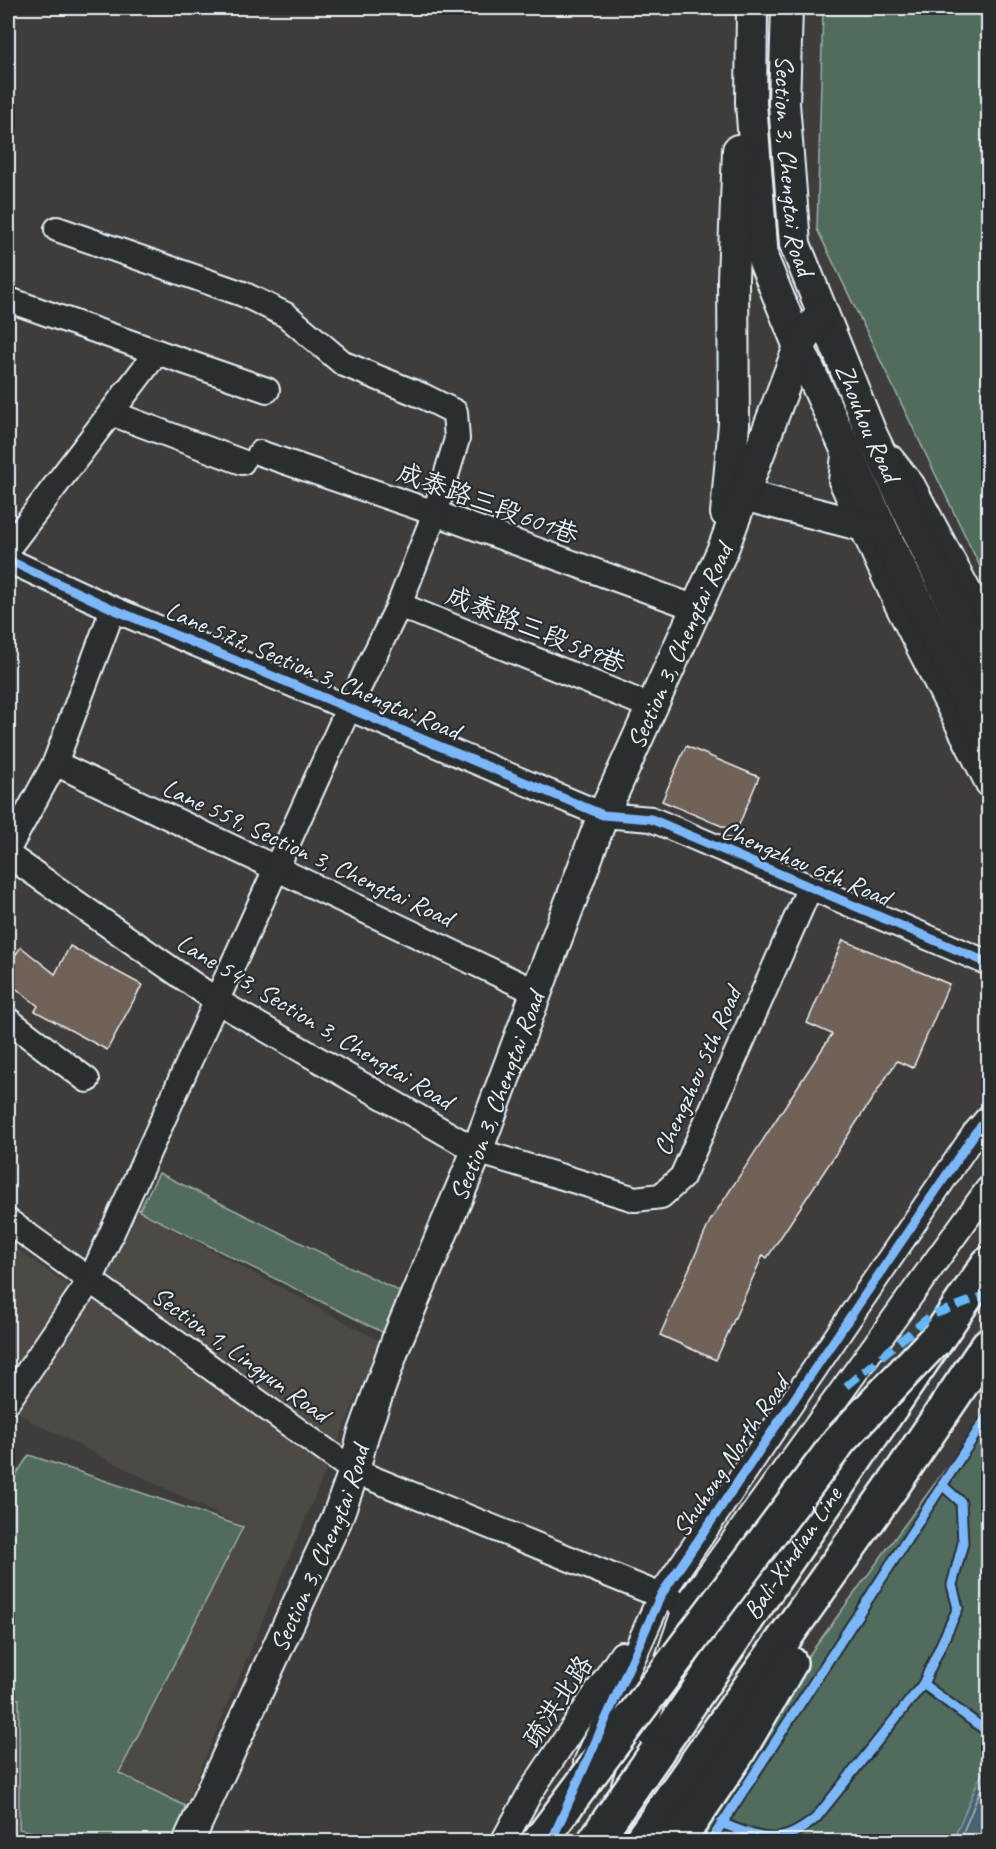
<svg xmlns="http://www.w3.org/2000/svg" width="996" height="1849" viewBox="0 0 996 1849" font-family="Caveat,'LXGW WenKai TC',sans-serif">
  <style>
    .built { fill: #4e4844 }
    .green { fill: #516c5b; stroke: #9caeaa; stroke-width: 1.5 }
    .water { fill: #4c6370; stroke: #8a9ca6; stroke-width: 1.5 }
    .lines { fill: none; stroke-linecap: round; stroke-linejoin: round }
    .shore { stroke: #aab8c2; stroke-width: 1.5 }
    .building { fill: #716258; stroke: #e8f1f8; stroke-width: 1.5 }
    .minor-casing { stroke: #e8f1f8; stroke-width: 28 }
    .major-casing { stroke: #e8f1f8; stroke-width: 34 }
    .highway-casing { stroke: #e8f1f8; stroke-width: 38 }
    .minor { stroke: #2a2d2e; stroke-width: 24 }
    .major { stroke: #2a2d2e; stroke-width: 30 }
    .highway { stroke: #2a2d2e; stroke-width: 33 }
    .highway-bridge-casing { stroke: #e8f1f8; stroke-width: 38; stroke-linecap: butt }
    .highway-bridge { stroke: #2a2d2e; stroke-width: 33 }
    .quiet { stroke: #60bafa; stroke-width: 8; stroke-dasharray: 15 8; stroke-linecap: butt }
    .cycleway-casing { stroke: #2a2d2e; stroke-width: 13 }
    .cycleway { stroke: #7ab7fb; stroke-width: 9 }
    .labels { text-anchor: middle; stroke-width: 4.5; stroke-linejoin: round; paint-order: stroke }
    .street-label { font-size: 26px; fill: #e8f1f8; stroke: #2a2d2e }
  </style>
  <rect width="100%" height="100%" fill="#3f3d3b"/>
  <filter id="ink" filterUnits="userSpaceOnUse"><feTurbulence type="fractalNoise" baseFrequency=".0167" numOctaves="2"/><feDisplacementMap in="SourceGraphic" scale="12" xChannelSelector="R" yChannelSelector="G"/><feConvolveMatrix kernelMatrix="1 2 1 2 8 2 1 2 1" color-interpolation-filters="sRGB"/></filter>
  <g filter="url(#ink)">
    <g class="built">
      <path d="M139,1211l241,130 -195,465 -67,-32 124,-247 -209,-105 -25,-16v-163l85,59z"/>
      <path d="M8,1698h11v143l-11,1z"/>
    </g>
    <g class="green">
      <path d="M823,8h165v575l-171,-354z"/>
      <path d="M159,1173l244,120 -17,41 -247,-123z"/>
      <path d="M988,1411v430l-294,1 96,-161z"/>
      <path d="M29,1455l214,72 -124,246 66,33 -9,35h-104l-53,-12v-130l-11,-1v-211z"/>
    </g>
    <path class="water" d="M988,1766v75h-35l25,-60z"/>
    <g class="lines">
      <path class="shore" d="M959,1842l24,-58 5,-8"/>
    </g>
    <g class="building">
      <path d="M686,746l73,31 -23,55 -74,-31z"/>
      <path d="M843,940l106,44 -36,84 -16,-7 -130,197 -4,-3 -47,105 -56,-25 50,-114 122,-187 -25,-11z"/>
      <path d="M70,946l72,39 -35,65 -72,-39 3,-5 -30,-24v-17l13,-18 34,27z"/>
    </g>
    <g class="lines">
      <defs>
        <g id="minor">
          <path d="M157,352l110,38"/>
          <path d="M111,413l131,49"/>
          <path d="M845,446l-4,35 56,124 91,179"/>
          <path d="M260,453l175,60 261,95"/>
          <path d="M891,458l21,26 76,143"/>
          <path d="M8,548l149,-196 -148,-52"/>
          <path d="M8,560l105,49 490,206 48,4 337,144"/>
          <path d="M399,605l253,102"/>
          <path d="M55,763l481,229"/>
          <path d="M8,849l47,-86 58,-154"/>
          <path d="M8,855l209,146 260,150 158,48 26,-3 21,-19 128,-290"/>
          <path d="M8,1020l79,60"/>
          <path d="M8,1221l346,250 332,135"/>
          <path d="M8,1401l83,-122 258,-572 50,-102 36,-92 22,-74 -2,-27 -32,-16 -79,-32 -58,-49 -43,-21 -186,-65"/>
          <path d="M668,1658l18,-52 302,-417"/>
          <path d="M586,1763l75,-168 314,-462 13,-15"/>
          <path d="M624,1785l30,-86"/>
          <path d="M503,1842l28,-51 91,-137"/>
        </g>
        <g id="major">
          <path d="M752,8l-1,95 12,156 36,88 90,196 99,202"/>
          <path id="s1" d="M787,8l-3,95 11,141 76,189 117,247"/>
          <path d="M743,495l140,36"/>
          <path d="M726,513l8,-89 -1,-145 5,-129"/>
          <path id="s2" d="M188,1842l148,-321 18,-50 9,-36 34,-95 80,-189 126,-336 120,-266 76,-202 22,-34"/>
        </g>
        <g id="highway">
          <path id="s3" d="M656,1753l332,-489"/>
          <path d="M640,1842l253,-357 95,-140"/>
          <path d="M677,1842l60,-88 53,-91"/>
        </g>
      </defs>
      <use href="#minor" class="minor-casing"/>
      <use href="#major" class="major-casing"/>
      <use href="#highway" class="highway-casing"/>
      <use href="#minor" class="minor"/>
      <use href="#major" class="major"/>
      <use href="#highway" class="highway"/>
      <defs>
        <g id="highway-bridge">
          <path d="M539,1842l301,-402 94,-99"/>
          <path d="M594,1842l62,-89"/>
        </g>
      </defs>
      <use href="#highway-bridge" class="highway-bridge-casing"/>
      <use href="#highway-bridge" class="highway-bridge"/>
      <path class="quiet" d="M846,1386l84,-70 58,-22"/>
      <defs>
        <g id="cycleway">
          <path d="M8,560l105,49 490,206 48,4 337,144"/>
          <path d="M923,1684l65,48"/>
          <path d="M721,1823c42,16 58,26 95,-5l107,-134 35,-76 -6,-23 11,-42 -2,-41 -19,-17"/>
          <path d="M551,1842l110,-247 314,-462 13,-15"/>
          <path d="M710,1842l278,-427"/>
        </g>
      </defs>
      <use href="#cycleway" class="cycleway-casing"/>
      <use href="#cycleway" class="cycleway"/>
    </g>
  </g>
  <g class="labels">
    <g class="street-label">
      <text dy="9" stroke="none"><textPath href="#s1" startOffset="158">Section 3, Chengtai Road</textPath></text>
      <text dy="9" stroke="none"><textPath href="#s1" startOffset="429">Zhouhou Road</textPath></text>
      <text transform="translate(488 503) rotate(20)" y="9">成泰路三段601巷</text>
      <text transform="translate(536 629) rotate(22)" y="9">成泰路三段589巷</text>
      <text dy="9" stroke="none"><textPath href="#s2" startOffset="1294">Section 3, Chengtai Road</textPath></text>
      <text transform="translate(313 670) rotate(23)" y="9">Lane 577, Section 3, Chengtai Road</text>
      <text transform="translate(308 852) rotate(25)" y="9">Lane 559, Section 3, Chengtai Road</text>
      <text transform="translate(806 863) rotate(23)" y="9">Chengzhou 6th Road</text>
      <text transform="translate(315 1021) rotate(31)" y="9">Lane 543, Section 3, Chengtai Road</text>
      <text transform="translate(697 1071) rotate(-66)" y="9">Chengzhou 5th Road</text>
      <text dy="9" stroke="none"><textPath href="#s2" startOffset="808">Section 3, Chengtai Road</textPath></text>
      <text transform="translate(241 1354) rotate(36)" y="9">Section 1, Lingyun Road</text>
      <text transform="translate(730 1456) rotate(-56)" y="9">Shuhong North Road</text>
      <text dy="9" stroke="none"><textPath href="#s2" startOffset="322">Section 3, Chengtai Road</textPath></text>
      <text dy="9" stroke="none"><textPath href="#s3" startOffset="242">Bali-Xindian Line</textPath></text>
      <text transform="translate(557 1701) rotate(-56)" y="9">疏洪北路</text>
    </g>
  </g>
  <rect width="996" height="1849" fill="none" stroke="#2a2d2e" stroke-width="30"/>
  <rect x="15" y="15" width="966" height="1819" fill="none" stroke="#e8f1f8" stroke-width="2" filter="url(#ink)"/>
</svg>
